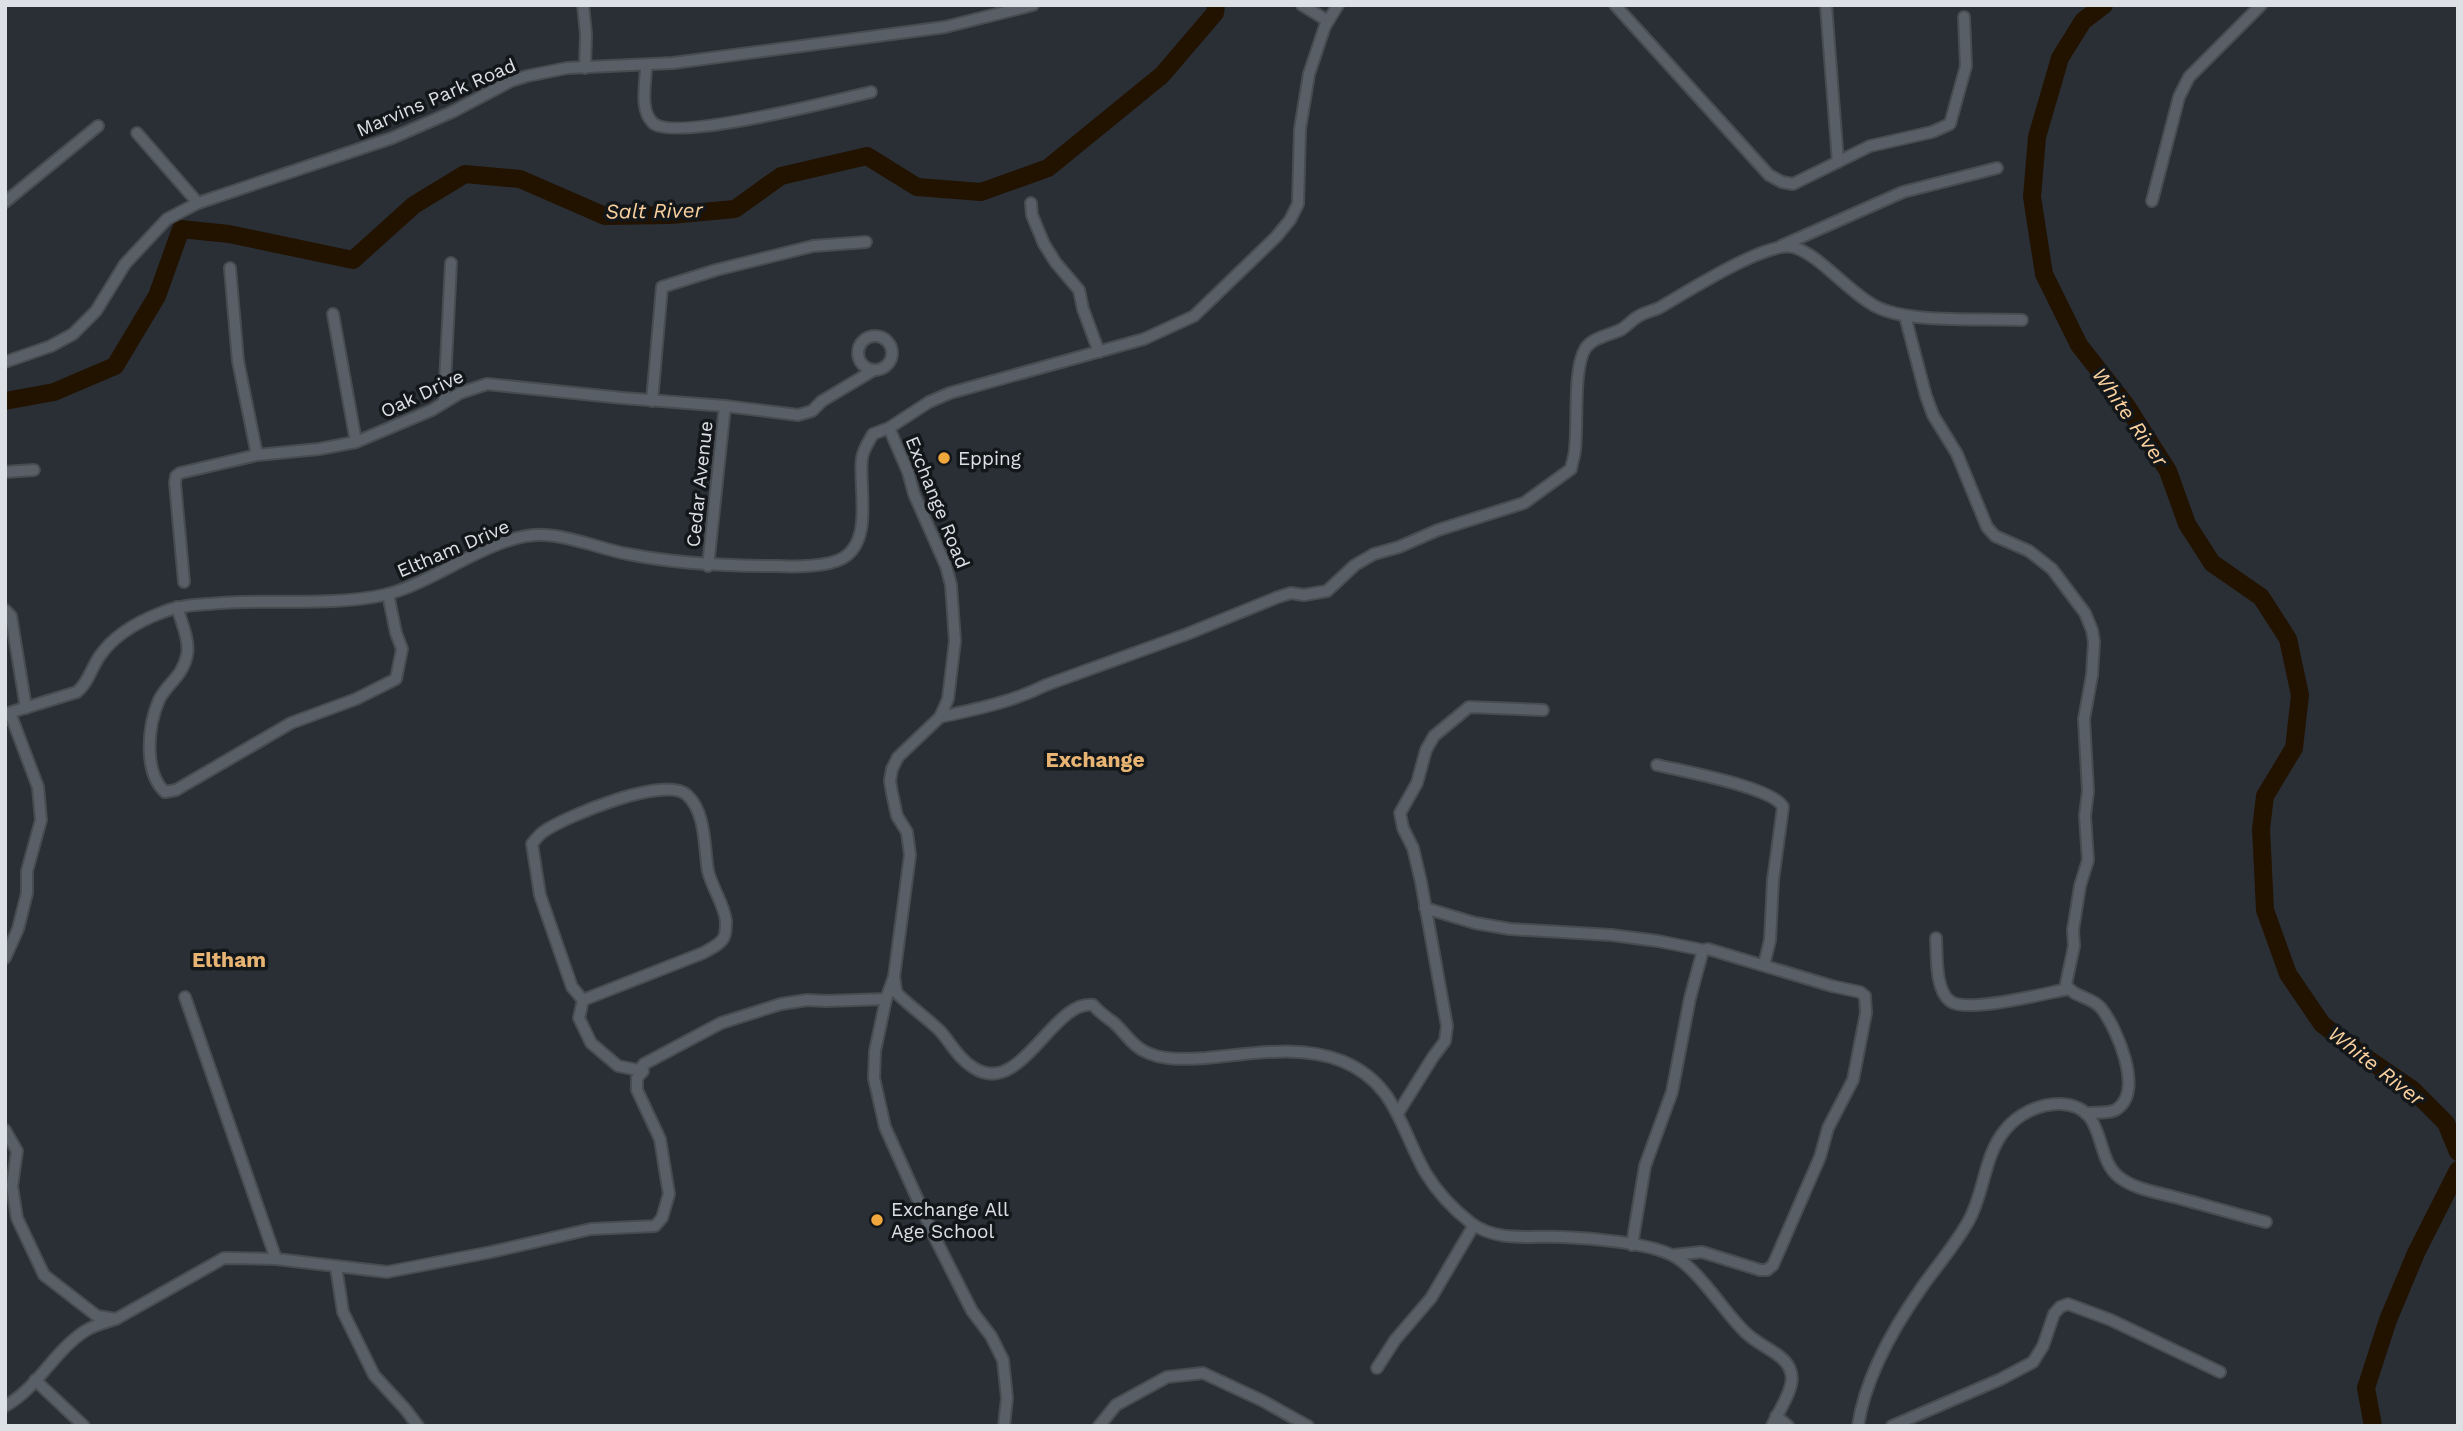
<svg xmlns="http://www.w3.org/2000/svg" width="2463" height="1431" viewBox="0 0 2463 1431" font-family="'Work Sans',sans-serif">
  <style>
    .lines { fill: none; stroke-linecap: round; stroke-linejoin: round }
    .river { stroke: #221301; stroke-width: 18 }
    .minor-casing { stroke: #474c51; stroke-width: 14 }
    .minor { stroke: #595f66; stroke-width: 10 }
    .poi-dot { fill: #efa73e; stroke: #14171a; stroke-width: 2.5 }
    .labels { text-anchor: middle; stroke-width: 7; stroke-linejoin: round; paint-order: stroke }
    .street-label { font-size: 19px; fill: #dde1e5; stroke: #14171a }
    .poi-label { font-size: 19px; fill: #dde1e5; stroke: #14171a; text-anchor: start }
    .water-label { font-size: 21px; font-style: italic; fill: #f9d09e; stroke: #14171a }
    .neighbourhood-label { font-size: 21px; font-weight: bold; fill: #e7b474; stroke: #14171a }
  </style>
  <rect width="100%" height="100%" fill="#2a2f36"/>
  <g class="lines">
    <g class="river">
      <path d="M2104,5l-21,16 -23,37 -23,79 -5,60 12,77 35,71 47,60 42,66 19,53 25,39 49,34 27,42 12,56 -6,53 -29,48 -4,33 4,81 23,64 34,50 40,31 51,35 33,33 12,29"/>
      <path d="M5,401l49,-9 61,-26 42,-70 24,-67 48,5 124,26 61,-55 51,-31 55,5 85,37 65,-1 65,-6 46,-33 86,-20 50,31 64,5 67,-24 114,-93 53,-62 1,-8"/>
      <path d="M2373,1426l-7,-38 22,-68 28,-67 42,-83"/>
    </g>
    <defs>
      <g id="minor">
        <path d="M583,5l3,29 -1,34"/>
        <path d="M1302,5l26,16"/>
        <path d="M1615,5l154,170 13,7 11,2 77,-38 62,-14 18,-8 16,-58 -2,-49"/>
        <path d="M1826,5l12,157"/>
        <path d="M646,66c0,17 -7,44 7,57 21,19 184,-23 218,-31"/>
        <path d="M137,133l61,70"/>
        <path d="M2152,201l27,-104 10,-20 72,-72"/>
        <path d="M5,202l93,-76"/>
        <path d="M1031,203l1,12 12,29 12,19 23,27 4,19 16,43"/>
        <path d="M1781,246l122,-54 94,-24"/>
        <path d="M230,268l8,93 19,94"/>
        <path d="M333,314l23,128"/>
        <path d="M1905,316l21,80 7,19 24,39 30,73 8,9 34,15 23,18 33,44 7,17 2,12 -2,33 -8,44 4,72 -3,25 3,44 -8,26 -7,44 1,16 -8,38c7,14 25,12 35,24 16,20 43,83 16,101 -7,5 -23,3 -32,4"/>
        <circle cx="875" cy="353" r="17"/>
        <path d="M5,362l46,-16 22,-12 23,-23 29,-47 42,-45 31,-16 194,-65 60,-26 59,-31 16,-5 40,-8 106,-5 272,-36 88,-22"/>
        <path d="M652,401l10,-114 54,-17 97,-24 53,-4"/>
        <path d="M444,402l7,-139"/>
        <path d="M5,472l29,-2"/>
        <path d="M708,566l17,-160"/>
        <path d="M184,582l-9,-99 1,-7 4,-3 77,-18 62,-6 37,-7 76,-32 28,-17 27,-9 136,14 102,8 73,9 14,-4 10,-10 52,-31"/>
        <path d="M177,607c4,14 13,34 10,48 -5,23 -19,27 -28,45 -11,25 -16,72 6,92l11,-2 115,-67 65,-24 40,-20 6,-30 -6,-16 -8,-39"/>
        <path d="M5,610l6,6 15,92"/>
        <path d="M5,714l72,-22c11,-9 14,-23 22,-35 14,-21 40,-36 64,-45 14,-6 31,-7 46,-8 58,-6 118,3 175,-9 50,-11 111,-64 162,-60 29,2 54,14 82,19 50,10 98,12 148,12 18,1 52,1 67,-8 31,-18 15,-73 19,-100 1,-8 7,-17 11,-24l16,-6"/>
        <path d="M940,717c37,-8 72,-15 106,-32l141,-51 91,-37 13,-4 13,2 23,-4 28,-26 19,-11 25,-7 39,-17 86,-27 47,-34c1,-7 4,-14 4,-20 3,-24 -2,-80 10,-100 7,-12 26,-14 37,-20 6,-4 11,-10 17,-13 6,-4 13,-5 20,-8 26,-15 107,-67 134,-61 26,7 55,45 82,59 33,18 107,12 147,14"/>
        <path d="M1657,765c25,6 116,22 126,42l-10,73 -3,60 -6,25"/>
        <path d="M1425,908l50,15 35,6 101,6 47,6 45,9 5,-1 124,37 28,6 5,4 1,17 -13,67 -25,48 -8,29 -47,108 -6,5h-7l-58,-18 -29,3"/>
        <path d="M1936,938c1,17 -1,52 14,63 16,13 96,-8 118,-12"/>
        <path d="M5,958l13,-29 9,-36v-22l14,-51 -3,-33 -28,-74"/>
        <path d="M894,977c1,4 1,11 3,16 4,6 36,30 44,39 11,13 18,27 33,36 47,30 79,-69 119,-63 6,7 13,12 20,17 11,9 18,23 31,29 18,10 42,8 62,7 45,-4 94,-14 136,3 54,22 58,67 83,111 12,20 28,37 46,51 27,20 62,12 92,14 29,1 84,6 109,18 27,14 51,56 73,77 9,9 20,14 30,21 33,21 9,46 -3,73"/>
        <path d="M185,997l91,262"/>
        <path d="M583,1000l120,-47c7,-4 18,-9 21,-16 2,-4 2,-12 2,-16 -2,-17 -14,-33 -18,-50 -4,-24 -2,-59 -21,-76 -22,-20 -121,21 -144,37 -4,3 -8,8 -11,12l8,51 32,92 11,13 -4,18 12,25 27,23 25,5"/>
        <path d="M1398,1113l35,-56 12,-16 2,-15 -26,-144 -8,-34 -10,-20 -3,-15 17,-30 9,-33 8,-14 35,-29 74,3"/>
        <path d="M5,1130l12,21 -5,35 5,32 27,57 53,41 19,3c-10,3 -22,6 -31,12 -31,20 -48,58 -80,75"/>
        <path d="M1632,1245l13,-79 27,-74 18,-94 13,-48"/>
        <path d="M336,1267l7,45 31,63 32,35 12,16"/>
        <path d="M116,1319l108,-61 52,1 111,13 104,-20 100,-23 64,-3 7,-8 7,-24 -9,-55 -23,-49v-12l6,-7 -2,-3 3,-4 77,-41 60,-19 26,-4 19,1 60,-2"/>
        <path d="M1377,1368l18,-28 36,-42 43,-73"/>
        <path d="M35,1380l49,46"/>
        <path d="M1776,1416l12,10"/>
        <path d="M1004,1426l3,-28 -4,-38 -12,-24 -19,-25 -36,-71 -51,-113 -11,-49 1,-27 11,-52 8,-22 16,-122 -3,-23 -10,-16 -5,-23 -2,-12 2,-12 6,-12 42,-40 8,-18 7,-58 -4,-56 -5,-19 -32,-72 -6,-22 -19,-44 40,-26 21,-9 194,-54 50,-23 82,-79 14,-17 8,-16 2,-75 9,-55 16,-48 13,-21"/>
        <path d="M1099,1426l17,-21 51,-28 36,-4 60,28 45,25"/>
        <path d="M1858,1426c7,-48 36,-99 64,-139 15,-21 33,-42 46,-65 17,-29 15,-65 37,-92 13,-16 35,-27 56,-26 47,2 32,53 58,73 15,12 37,15 55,20 31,8 61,17 92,25"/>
        <path d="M1892,1426l109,-47 32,-17 10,-16 11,-32 6,-7 8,-3 43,16 109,52"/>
      </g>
    </defs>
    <use href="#minor" class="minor-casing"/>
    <use href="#minor" class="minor"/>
  </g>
  <g class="poi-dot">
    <circle cx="944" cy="458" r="7"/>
    <circle cx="877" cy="1220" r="7"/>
  </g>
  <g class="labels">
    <g class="street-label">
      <text transform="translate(436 97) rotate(-23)" y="7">Marvins Park Road</text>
      <text transform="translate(422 393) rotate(-25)" y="7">Oak Drive</text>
      <text transform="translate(699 484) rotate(-84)" y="7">Cedar Avenue</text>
      <text transform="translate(938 502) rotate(68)" y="7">Exchange Road</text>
      <text transform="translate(453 548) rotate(-23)" y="7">Eltham Drive</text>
    </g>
    <g class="poi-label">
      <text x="958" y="465">Epping</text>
      <text x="891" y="1216">Exchange All<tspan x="891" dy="22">Age School</tspan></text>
    </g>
    <g class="water-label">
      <text transform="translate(654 211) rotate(-1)" y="7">Salt River</text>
      <text transform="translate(2130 417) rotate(55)" y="7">White River</text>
      <text transform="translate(2376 1066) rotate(38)" y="7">White River</text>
    </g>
    <g class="neighbourhood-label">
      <text x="1095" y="767">Exchange</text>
      <text x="229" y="967">Eltham</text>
    </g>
  </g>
  <rect width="2463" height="1431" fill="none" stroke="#dde1e5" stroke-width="14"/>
</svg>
